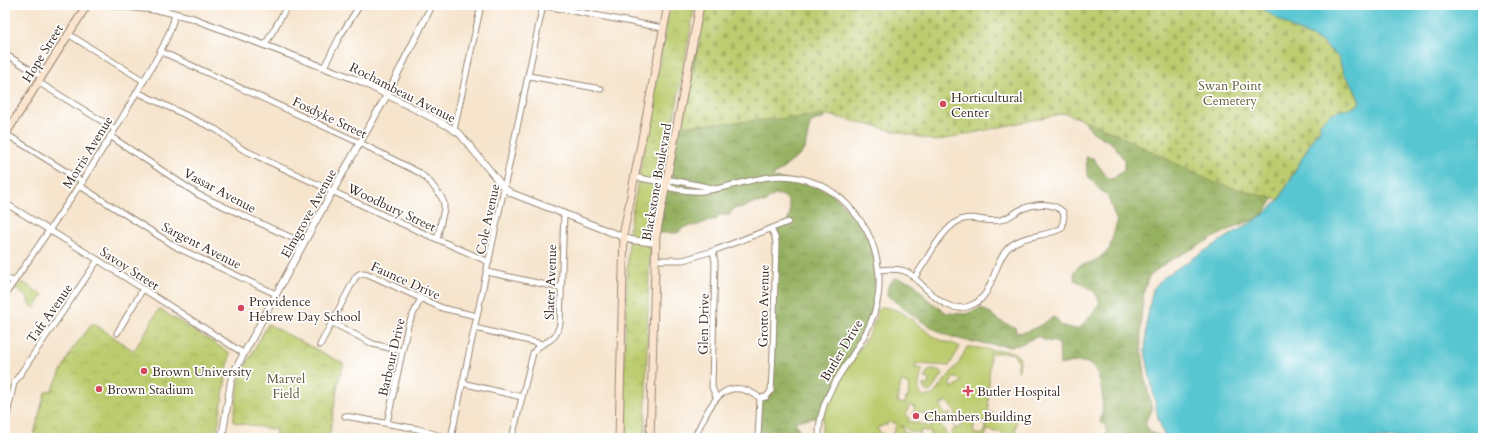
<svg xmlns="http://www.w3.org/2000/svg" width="1488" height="443" viewBox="0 0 1488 443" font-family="Cardo,serif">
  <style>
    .green { fill: #bccc6e; stroke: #7c7b46; fill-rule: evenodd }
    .forest { fill: url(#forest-crowns); stroke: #686d40 }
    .cemetery { fill: url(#cemetery-stones); stroke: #7c7b46 }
    .park { fill: url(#park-crowns); stroke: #7c7b46 }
    .water { fill: #59c6d1; stroke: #4a7878 }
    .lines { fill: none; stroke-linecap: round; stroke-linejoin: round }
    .minor-casing { stroke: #988775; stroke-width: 7 }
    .tertiary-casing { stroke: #988775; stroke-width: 8 }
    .secondary-casing { stroke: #988775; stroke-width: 9 }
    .minor { stroke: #fff; stroke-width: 5 }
    .tertiary { stroke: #fff; stroke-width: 6 }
    .secondary { stroke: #fce5cf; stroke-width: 7 }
    .poi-dot { fill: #d1495b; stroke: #fff; stroke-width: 1.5 }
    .labels { text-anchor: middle; stroke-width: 3.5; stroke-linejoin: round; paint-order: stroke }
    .street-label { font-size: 13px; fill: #3b2a1e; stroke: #fff }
    .park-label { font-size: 13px; fill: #625b36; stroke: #fff }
    .poi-label { font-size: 13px; fill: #3b2a1e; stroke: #fff; text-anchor: start }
  </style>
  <defs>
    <pattern id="forest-crowns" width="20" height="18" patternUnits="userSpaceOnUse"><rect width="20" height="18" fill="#95b061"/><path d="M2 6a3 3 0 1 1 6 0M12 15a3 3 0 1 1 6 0" fill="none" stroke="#7b8f4f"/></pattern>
    <pattern id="cemetery-stones" width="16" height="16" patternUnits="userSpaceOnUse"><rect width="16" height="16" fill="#bccc6e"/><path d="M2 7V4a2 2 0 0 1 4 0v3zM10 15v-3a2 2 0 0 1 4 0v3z" fill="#a2af5f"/></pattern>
    <pattern id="park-crowns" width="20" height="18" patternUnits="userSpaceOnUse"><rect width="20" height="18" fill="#bccc6e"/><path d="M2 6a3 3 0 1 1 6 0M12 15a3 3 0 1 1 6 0" fill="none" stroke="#a2af5f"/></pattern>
  </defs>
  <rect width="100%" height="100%" fill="#fff"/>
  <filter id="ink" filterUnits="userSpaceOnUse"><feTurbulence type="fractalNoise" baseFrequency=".025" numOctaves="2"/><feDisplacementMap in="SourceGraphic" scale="8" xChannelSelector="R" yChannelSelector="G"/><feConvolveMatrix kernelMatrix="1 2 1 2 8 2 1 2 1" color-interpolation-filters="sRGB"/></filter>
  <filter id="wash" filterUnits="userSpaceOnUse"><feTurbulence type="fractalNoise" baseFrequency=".012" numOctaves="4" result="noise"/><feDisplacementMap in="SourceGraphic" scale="16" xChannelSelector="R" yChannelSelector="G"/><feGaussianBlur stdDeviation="0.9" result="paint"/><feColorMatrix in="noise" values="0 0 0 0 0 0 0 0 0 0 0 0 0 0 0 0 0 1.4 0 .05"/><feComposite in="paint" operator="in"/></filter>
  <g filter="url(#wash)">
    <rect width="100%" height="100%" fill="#f6e4cc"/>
    <g class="green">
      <path d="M881,307c25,0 39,23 59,33 6,3 15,3 20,7l-11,19 -34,-2v4l7,1c-1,10 -8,21 2,28l9,-2 26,-32 8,-16c9,0 17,2 25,3 16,1 34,-1 26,22v-12l-6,-7h-22l-2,59 4,1 1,4 21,1 4,-5 -4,25h-7l1,-4 -21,-4 -2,8h-31l-3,-6 4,-4 -4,-6 -5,2 -3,-3 -3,2 7,12v3l-16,-1v-5l-10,-2 -1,4 -10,-3 -9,-6 3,7 14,6h-36l-6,-2 -10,2h-44c-3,-41 30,-72 48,-106 4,-7 6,-15 9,-23zM954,377l8,4 -9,7 -4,-3zM901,382l8,2 -1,14h-2l-1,6 -8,-2zM947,401l9,12 -2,2 2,2 2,-1 5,9 -7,4 -6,-10 2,-1 -2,-5 -5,3 -5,-11zM909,405l6,2 -2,8h4l1,-3 8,2v4l6,1 1,2 -2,6 -23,-6 1,-4 -3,-1zM975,420l9,2v2l2,1 -1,7h-2l-1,3 -9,-2zM889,421l3,2 2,-1 3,2 -5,11 -2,-1 -3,3 -10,-7 3,-4 2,1 2,-3 2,2z"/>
      <path d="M931,370l10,1 2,3 -12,17 -3,1 -4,-3 -1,-4h5l1,-6 -4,-1 2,-6z"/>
    </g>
    <g class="forest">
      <path d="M1223,5h39l60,115 -43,71 -16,23 -10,6 -19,7 -67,35 -13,10 -6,7 -4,12 -3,26v28l5,37 6,28c-1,4 -3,4 -5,8 -6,11 10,17 17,20h-62l5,-5 -2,-9 -5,-2c5,-12 3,-48 -9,-57 -8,-6 -22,-2 -31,0l-1,-22 -16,-3 -1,-3c-11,-2 -17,9 -31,9 -20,-1 -50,-4 -69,-13 -20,-10 -38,-24 -55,-38 0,-8 1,-12 8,-17l18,4 15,18 19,13 19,1 15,-6c7,3 11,7 16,11 6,4 12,6 18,8l1,5c10,3 29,-9 37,-15l4,2 3,6 16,4 5,-2 19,-24c-4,-15 -14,-16 -25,-23l-1,-4 1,-6 4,-4 16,-5 14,-11 8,-28 -10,-28 -5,-2 -15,-17 -1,-18 7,1 14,19 6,2 11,-9v-10l-11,-16 -20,-12 -6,-7 -2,-5z"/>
      <path d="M692,50l16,3 126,51 -11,15 -8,1 -5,5 -5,23 -5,7 -29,23 33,4 28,11 30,30 17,43 -4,44 -38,71 -16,36 -26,4 8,17h-37l-7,-8 2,-31 7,1 3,-8 7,-141 -6,-21 15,-6c1,-5 4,-11 3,-16 -2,-16 -16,-17 -25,-5 -8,-1 -15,0 -21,5h-10l-5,7h-10l-3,5c-9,-1 -10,3 -18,5 -10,3 -12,-2 -20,8h-20z"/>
    </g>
    <path class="cemetery" d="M706,5h550l38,24 28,13 16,15 6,17 8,10 8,17 -2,5 -14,3 -28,24 -37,67 -64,-17 -109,-54 -41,-16 -129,28 -108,-26 -145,11z"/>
    <g class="park">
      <path d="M670,5h25l-42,228 -4,34 -4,171h-24l8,-208z"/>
      <path d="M22,282l21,13 -8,13 -7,-5v-5l-12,-9z"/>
      <path d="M159,309l71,44 -14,85h-183l12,-46 7,-2 19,-39 22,-28 41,28z"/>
      <path d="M268,324l76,40 -5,14 -10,60h-54l1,-8 -43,-8 7,-46z"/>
    </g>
    <path class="water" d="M1256,5h227v433h-318l-7,-20 -13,-67 2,-31 6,-31 10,-11 19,-13 81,-50 16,-15 37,-67 4,-2v-8l12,-10 25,-7 3,-5 -8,-17 -8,-10 -6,-17 -16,-15 -28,-13z"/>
  </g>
  <g filter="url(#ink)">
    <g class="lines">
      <defs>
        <g id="minor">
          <path d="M541,5l122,23"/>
          <path d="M164,11l2,-6"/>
          <path d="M68,34l76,47"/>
          <path d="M265,45l23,-40"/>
          <path d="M160,51l200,92 60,30 10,9 12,16 2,5v6l-7,30"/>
          <path d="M5,54l37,23"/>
          <path d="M324,67l16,-31 20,-31"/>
          <path d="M529,76l72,13"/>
          <path d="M38,82l77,47"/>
          <path d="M137,92l80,38 25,19 154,72 93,41"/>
          <path d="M454,130l27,-125"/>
          <path d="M6,134l77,48"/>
          <path d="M110,136l89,59 104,48"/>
          <path d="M634,177l32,6 6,-3 41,8"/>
          <path d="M666,183l5,5c10,2 22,4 33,3 32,-4 63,-20 95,-13 28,6 45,20 61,42 10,14 16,31 18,47 3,19 0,39 -8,57 -17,39 -53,68 -51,114"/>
          <path d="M80,186l98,62 98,46"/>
          <path d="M5,203l93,57 145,93"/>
          <path d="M713,251l2,11 -3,125 4,10"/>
          <path d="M656,260h27l30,-9 75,-29"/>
          <path d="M879,270c8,-1 22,-2 30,3 4,3 7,7 11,10 15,15 32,33 54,21 19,-9 20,-42 34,-56 16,-15 37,-10 54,-20l2,-12 -1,-4c-11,-11 -29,-8 -41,-3 -7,3 -14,10 -22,11 -16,4 -29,-8 -45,3 -19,14 -27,37 -41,55"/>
          <path d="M487,272l74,16"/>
          <path d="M5,277l9,5"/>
          <path d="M5,295c45,-67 92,-132 132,-203 14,-24 32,-51 38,-78"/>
          <path d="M331,322l42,22 29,7"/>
          <path d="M475,328l67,16"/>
          <path d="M117,333l26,-44"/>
          <path d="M320,345l35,-67c4,-6 9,-6 15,-3l72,33 35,8"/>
          <path d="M462,383l60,14"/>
          <path d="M345,416l73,13 29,9"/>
          <path d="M387,423l21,-98 13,-27"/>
          <path d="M5,424l9,-41 84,-123"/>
          <path d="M451,438l92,-433"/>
          <path d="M512,438l21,-85c10,-16 20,-5 27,-29l4,-111"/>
          <path d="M694,438c14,-28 28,-68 66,-40l6,-1 5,-6 2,-40 3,-108 -1,-6 -4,-8"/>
          <path d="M758,438l2,-40"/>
        </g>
        <g id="tertiary">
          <path d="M115,5l49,6 28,7 168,63 86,44 14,9 44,54 7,5 120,47 25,3"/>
          <path d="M222,438l9,-57 4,-11 83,-153 69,-122 45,-90"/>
        </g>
        <g id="secondary">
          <path d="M5,135l82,-130"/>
          <path d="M619,438l5,-207 44,-226"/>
          <path d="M650,438l6,-202 44,-231"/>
        </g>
      </defs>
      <use href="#minor" class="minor-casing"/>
      <use href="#tertiary" class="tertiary-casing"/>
      <use href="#secondary" class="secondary-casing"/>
      <use href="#minor" class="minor"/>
      <use href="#tertiary" class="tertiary"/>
      <use href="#secondary" class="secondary"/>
    </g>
  </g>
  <g class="poi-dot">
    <circle cx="943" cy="104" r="4"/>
    <circle cx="241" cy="308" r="4"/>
    <circle cx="144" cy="371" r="4"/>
    <circle cx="99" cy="389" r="4"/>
    <path d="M966 385h4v4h4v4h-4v4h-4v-4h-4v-4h4z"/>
    <circle cx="916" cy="416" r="4"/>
  </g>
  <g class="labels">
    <g class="street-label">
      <text transform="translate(42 53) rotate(-58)" y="5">Hope Street</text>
      <text transform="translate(403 92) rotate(27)" y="5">Rochambeau Avenue</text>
      <text transform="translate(330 117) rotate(25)" y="5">Fosdyke Street</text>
      <text transform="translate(87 152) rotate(-58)" y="5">Morris Avenue</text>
      <text transform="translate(656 182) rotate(-80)" y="5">Blackstone Boulevard</text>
      <text transform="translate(220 190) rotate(28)" y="5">Vassar Avenue</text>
      <text transform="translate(392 207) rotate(25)" y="5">Woodbury Street</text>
      <text transform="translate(308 213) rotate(-61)" y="5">Elmgrove Avenue</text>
      <text transform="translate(487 219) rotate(-78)" y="5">Cole Avenue</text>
      <text transform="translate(202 245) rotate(27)" y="5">Sargent Avenue</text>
      <text transform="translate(130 268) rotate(33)" y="5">Savoy Street</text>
      <text transform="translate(406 280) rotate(24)" y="5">Faunce Drive</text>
      <text transform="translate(550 282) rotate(-88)" y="5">Slater Avenue</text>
      <text transform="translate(763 306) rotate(-89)" y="5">Grotto Avenue</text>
      <text transform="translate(49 313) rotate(-55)" y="5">Taft Avenue</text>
      <text transform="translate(703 324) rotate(-89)" y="5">Glen Drive</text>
      <text transform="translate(841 350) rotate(-59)" y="5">Butler Drive</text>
      <text transform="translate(391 357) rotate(-77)" y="5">Barbour Drive</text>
    </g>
    <g class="park-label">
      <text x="1230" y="90">Swan Point<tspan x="1230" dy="15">Cemetery</tspan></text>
      <text x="286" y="383">Marvel<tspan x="286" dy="15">Field</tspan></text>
    </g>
    <g class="poi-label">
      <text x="951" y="102">Horticultural<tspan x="951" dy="15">Center</tspan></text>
      <text x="249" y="306">Providence<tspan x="249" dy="15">Hebrew Day School</tspan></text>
      <text x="152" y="376">Brown University</text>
      <text x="107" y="394">Brown Stadium</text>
      <text x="977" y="396">Butler Hospital</text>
      <text x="924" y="421">Chambers Building</text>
    </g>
  </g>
  <rect width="1488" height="443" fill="none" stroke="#fff" stroke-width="20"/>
</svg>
